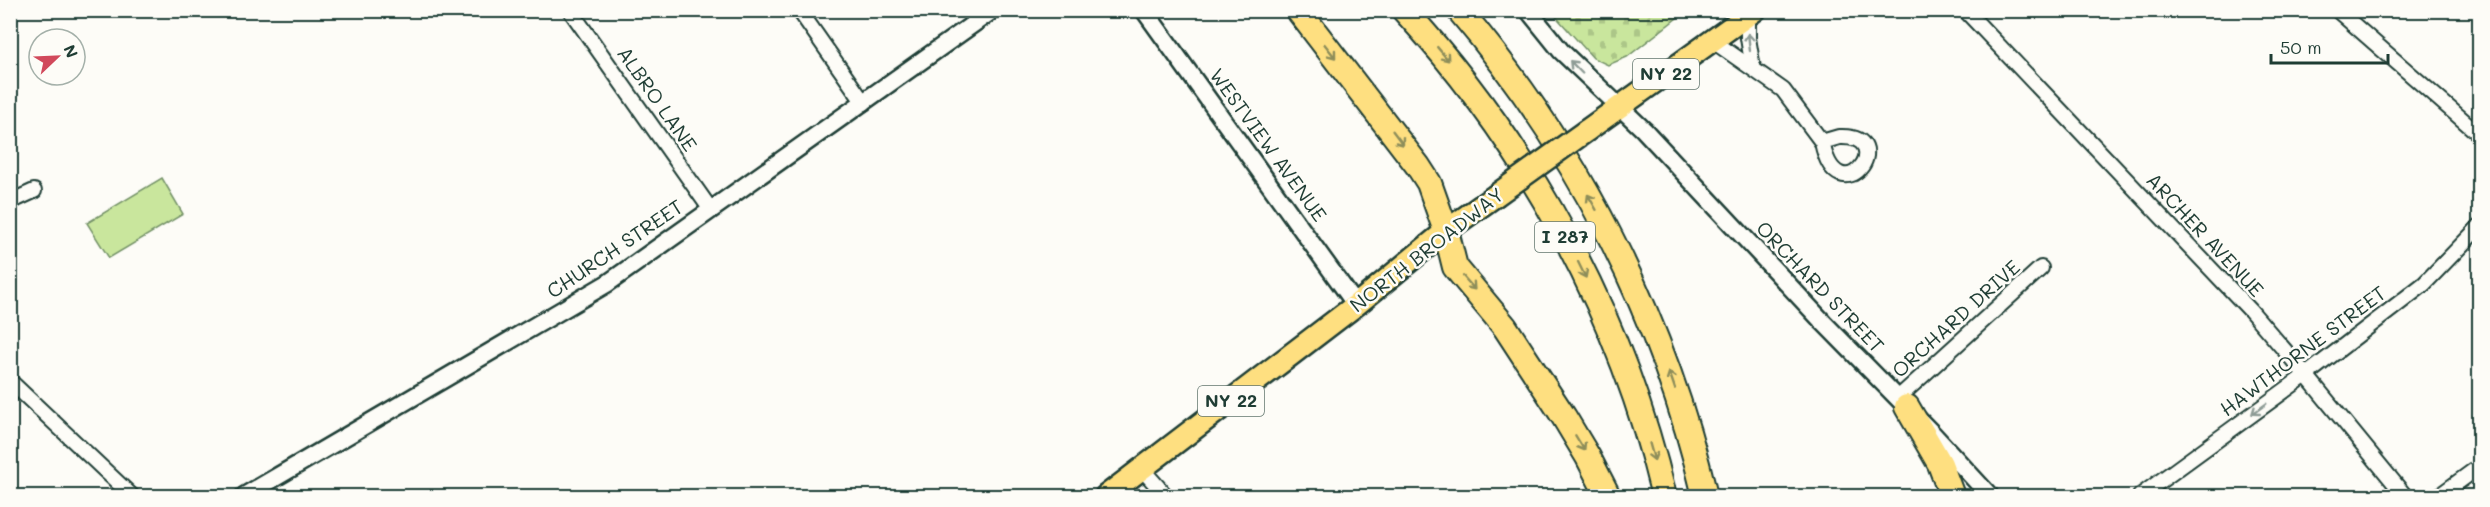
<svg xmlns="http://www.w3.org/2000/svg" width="2490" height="507" viewBox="0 0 2490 507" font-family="Mali,sans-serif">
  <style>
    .grass { fill: #c9e69d; stroke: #749268; stroke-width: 1.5 }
    .cemetery { fill: url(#cemetery-stones); stroke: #749268; stroke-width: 1.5 }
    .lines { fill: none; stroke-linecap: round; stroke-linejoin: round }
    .minor-casing { stroke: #1f3d34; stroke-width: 18 }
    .tertiary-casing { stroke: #1f3d34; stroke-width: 21 }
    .primary-casing { stroke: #1f3d34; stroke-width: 26 }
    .motorway-casing { stroke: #1f3d34; stroke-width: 28 }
    .minor { stroke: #fdfcf7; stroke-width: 14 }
    .tertiary { stroke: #fdfcf7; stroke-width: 16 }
    .primary { stroke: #fedf80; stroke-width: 21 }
    .motorway { stroke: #fedf80; stroke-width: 24 }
    .primary-bridge-casing { stroke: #1f3d34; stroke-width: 26; stroke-linecap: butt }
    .primary-bridge { stroke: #fedf80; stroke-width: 21 }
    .oneway { stroke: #8e9c96 }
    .oneway2 { stroke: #8e8e5a }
    .labels { text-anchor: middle; stroke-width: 5; stroke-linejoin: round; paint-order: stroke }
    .shield { fill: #fdfcf7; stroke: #62766e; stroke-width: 1.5 }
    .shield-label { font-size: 18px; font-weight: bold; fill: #1f3d34 }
    .street-label { font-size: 20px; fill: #1f3d34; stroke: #fdfcf7 }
  </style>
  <defs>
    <pattern id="cemetery-stones" width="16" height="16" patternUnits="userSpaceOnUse" patternTransform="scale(1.5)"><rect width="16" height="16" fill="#c9e69d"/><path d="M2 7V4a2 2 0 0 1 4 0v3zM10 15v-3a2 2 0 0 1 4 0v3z" fill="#acc688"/></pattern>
  </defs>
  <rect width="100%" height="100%" fill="#fdfcf7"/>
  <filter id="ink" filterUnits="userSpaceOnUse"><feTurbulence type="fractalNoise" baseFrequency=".0167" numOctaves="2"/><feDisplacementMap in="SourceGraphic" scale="12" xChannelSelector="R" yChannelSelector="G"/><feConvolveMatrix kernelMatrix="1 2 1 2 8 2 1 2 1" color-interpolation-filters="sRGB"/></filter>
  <g filter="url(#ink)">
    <path class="grass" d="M162,178l21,36 -74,44 -22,-35z"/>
    <path class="cemetery" d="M1551,11h135l-59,46 -19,8 -15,-7z"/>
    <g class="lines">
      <defs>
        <g id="minor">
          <path d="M570,10l141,200"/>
          <path d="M799,10l65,93"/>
          <path d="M1965,10l285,300 56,65 99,121"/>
          <path d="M2337,10l143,125"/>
          <path d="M1748,15v23l5,30"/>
          <path d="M1713,41l70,49 39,52"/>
          <path d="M1839,137c63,-3 -1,84 -17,5z"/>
          <path d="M10,202l24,-11"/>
          <path d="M10,381l122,115"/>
          <path d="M1898,398l143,-130"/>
          <path d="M1142,469l24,27"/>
          <path d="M2140,496l166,-121 118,-91 56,-58"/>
          <path d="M2439,496l41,-30"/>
        </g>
        <g id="tertiary">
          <path d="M1144,10l212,295"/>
          <path d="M1528,10l33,41 83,79 179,192 108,110 59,64"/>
          <path d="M244,496l364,-213 385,-273"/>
        </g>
        <g id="primary">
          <path d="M1586,131l169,-121"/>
          <path d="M1106,496l250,-191 90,-74 49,-35"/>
        </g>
        <g id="motorway">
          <path d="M1298,10l120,156 11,17 17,48 9,36 50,60 59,90 24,40 20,39"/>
          <path d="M1404,10c126,137 217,305 260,486"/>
          <path d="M1459,10c120,141 204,307 246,486"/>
          <path d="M1907,407l33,57 12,32"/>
        </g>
      </defs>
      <use href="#minor" class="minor-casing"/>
      <use href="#tertiary" class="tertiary-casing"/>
      <use href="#primary" class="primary-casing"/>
      <use href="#motorway" class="motorway-casing"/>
      <use href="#minor" class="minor"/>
      <use href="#tertiary" class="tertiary"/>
      <use href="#primary" class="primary"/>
      <use href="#motorway" class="motorway"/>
      <defs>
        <path id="primary-bridge" d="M1495,196l91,-65"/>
      </defs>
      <use href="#primary-bridge" class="primary-bridge-casing"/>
      <use href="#primary-bridge" class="primary-bridge"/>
    </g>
    <defs><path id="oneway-shaft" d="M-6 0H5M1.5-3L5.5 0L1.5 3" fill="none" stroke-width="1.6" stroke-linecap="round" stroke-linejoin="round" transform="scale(1.5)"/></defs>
    <g class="oneway">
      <use href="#oneway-shaft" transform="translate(1749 42) rotate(-96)"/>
      <use href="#oneway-shaft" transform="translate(1576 67) rotate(-134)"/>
      <use href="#oneway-shaft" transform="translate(2259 409) rotate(144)"/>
    </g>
    <g class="oneway2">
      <use href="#oneway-shaft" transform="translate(1330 51) rotate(52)"/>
      <use href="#oneway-shaft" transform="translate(1443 54) rotate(50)"/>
      <use href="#oneway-shaft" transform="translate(1398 138) rotate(53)"/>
      <use href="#oneway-shaft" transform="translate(1592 202) rotate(-120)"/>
      <use href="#oneway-shaft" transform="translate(1582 270) rotate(64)"/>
      <use href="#oneway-shaft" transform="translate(1469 283) rotate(49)"/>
      <use href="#oneway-shaft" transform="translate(1672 380) rotate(-109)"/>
      <use href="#oneway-shaft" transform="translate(1580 443) rotate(59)"/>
      <use href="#oneway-shaft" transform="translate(1652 452) rotate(74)"/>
    </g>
  </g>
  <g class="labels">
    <g class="shield">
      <rect x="1633" y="59" width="66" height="30" rx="4.5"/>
      <rect x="1535" y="222" width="60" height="30" rx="4.5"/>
      <rect x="1198" y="386" width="66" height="30" rx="4.5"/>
    </g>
    <g class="shield-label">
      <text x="1666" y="80">NY 22</text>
      <text x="1565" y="243">I 287</text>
      <text x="1231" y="407">NY 22</text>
    </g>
    <g class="street-label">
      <text transform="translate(657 99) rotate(55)" y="7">ALBRO LANE</text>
      <text transform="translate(1268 145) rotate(54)" y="7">WESTVIEW AVENUE</text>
      <text transform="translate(2205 235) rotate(47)" y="7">ARCHER AVENUE</text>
      <text transform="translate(615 249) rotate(-34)" y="7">CHURCH STREET</text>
      <text transform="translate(1427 250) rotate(-38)" y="7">NORTH BROADWAY</text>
      <text transform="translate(1820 287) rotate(46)" y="7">ORCHARD STREET</text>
      <text transform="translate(1956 319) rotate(-42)" y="7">ORCHARD DRIVE</text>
      <text transform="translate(2303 351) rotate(-37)" y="7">HAWTHORNE STREET</text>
    </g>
  </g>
  <rect width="2490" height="507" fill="none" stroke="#fdfcf7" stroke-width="36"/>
  <rect x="18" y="18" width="2454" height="471" fill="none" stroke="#1f3d34" stroke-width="2" filter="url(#ink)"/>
  <g transform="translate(57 57) rotate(67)"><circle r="28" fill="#fdfcf7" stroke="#a4b0a9" stroke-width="1.5"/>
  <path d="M0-4.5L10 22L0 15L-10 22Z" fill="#d1495b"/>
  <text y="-9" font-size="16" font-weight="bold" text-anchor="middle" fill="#1f3d34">N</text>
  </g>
  <path d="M2271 54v9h117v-9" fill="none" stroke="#1f3d34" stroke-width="3"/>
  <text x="2280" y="54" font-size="18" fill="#1f3d34" stroke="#fdfcf7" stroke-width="4.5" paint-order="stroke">50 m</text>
</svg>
